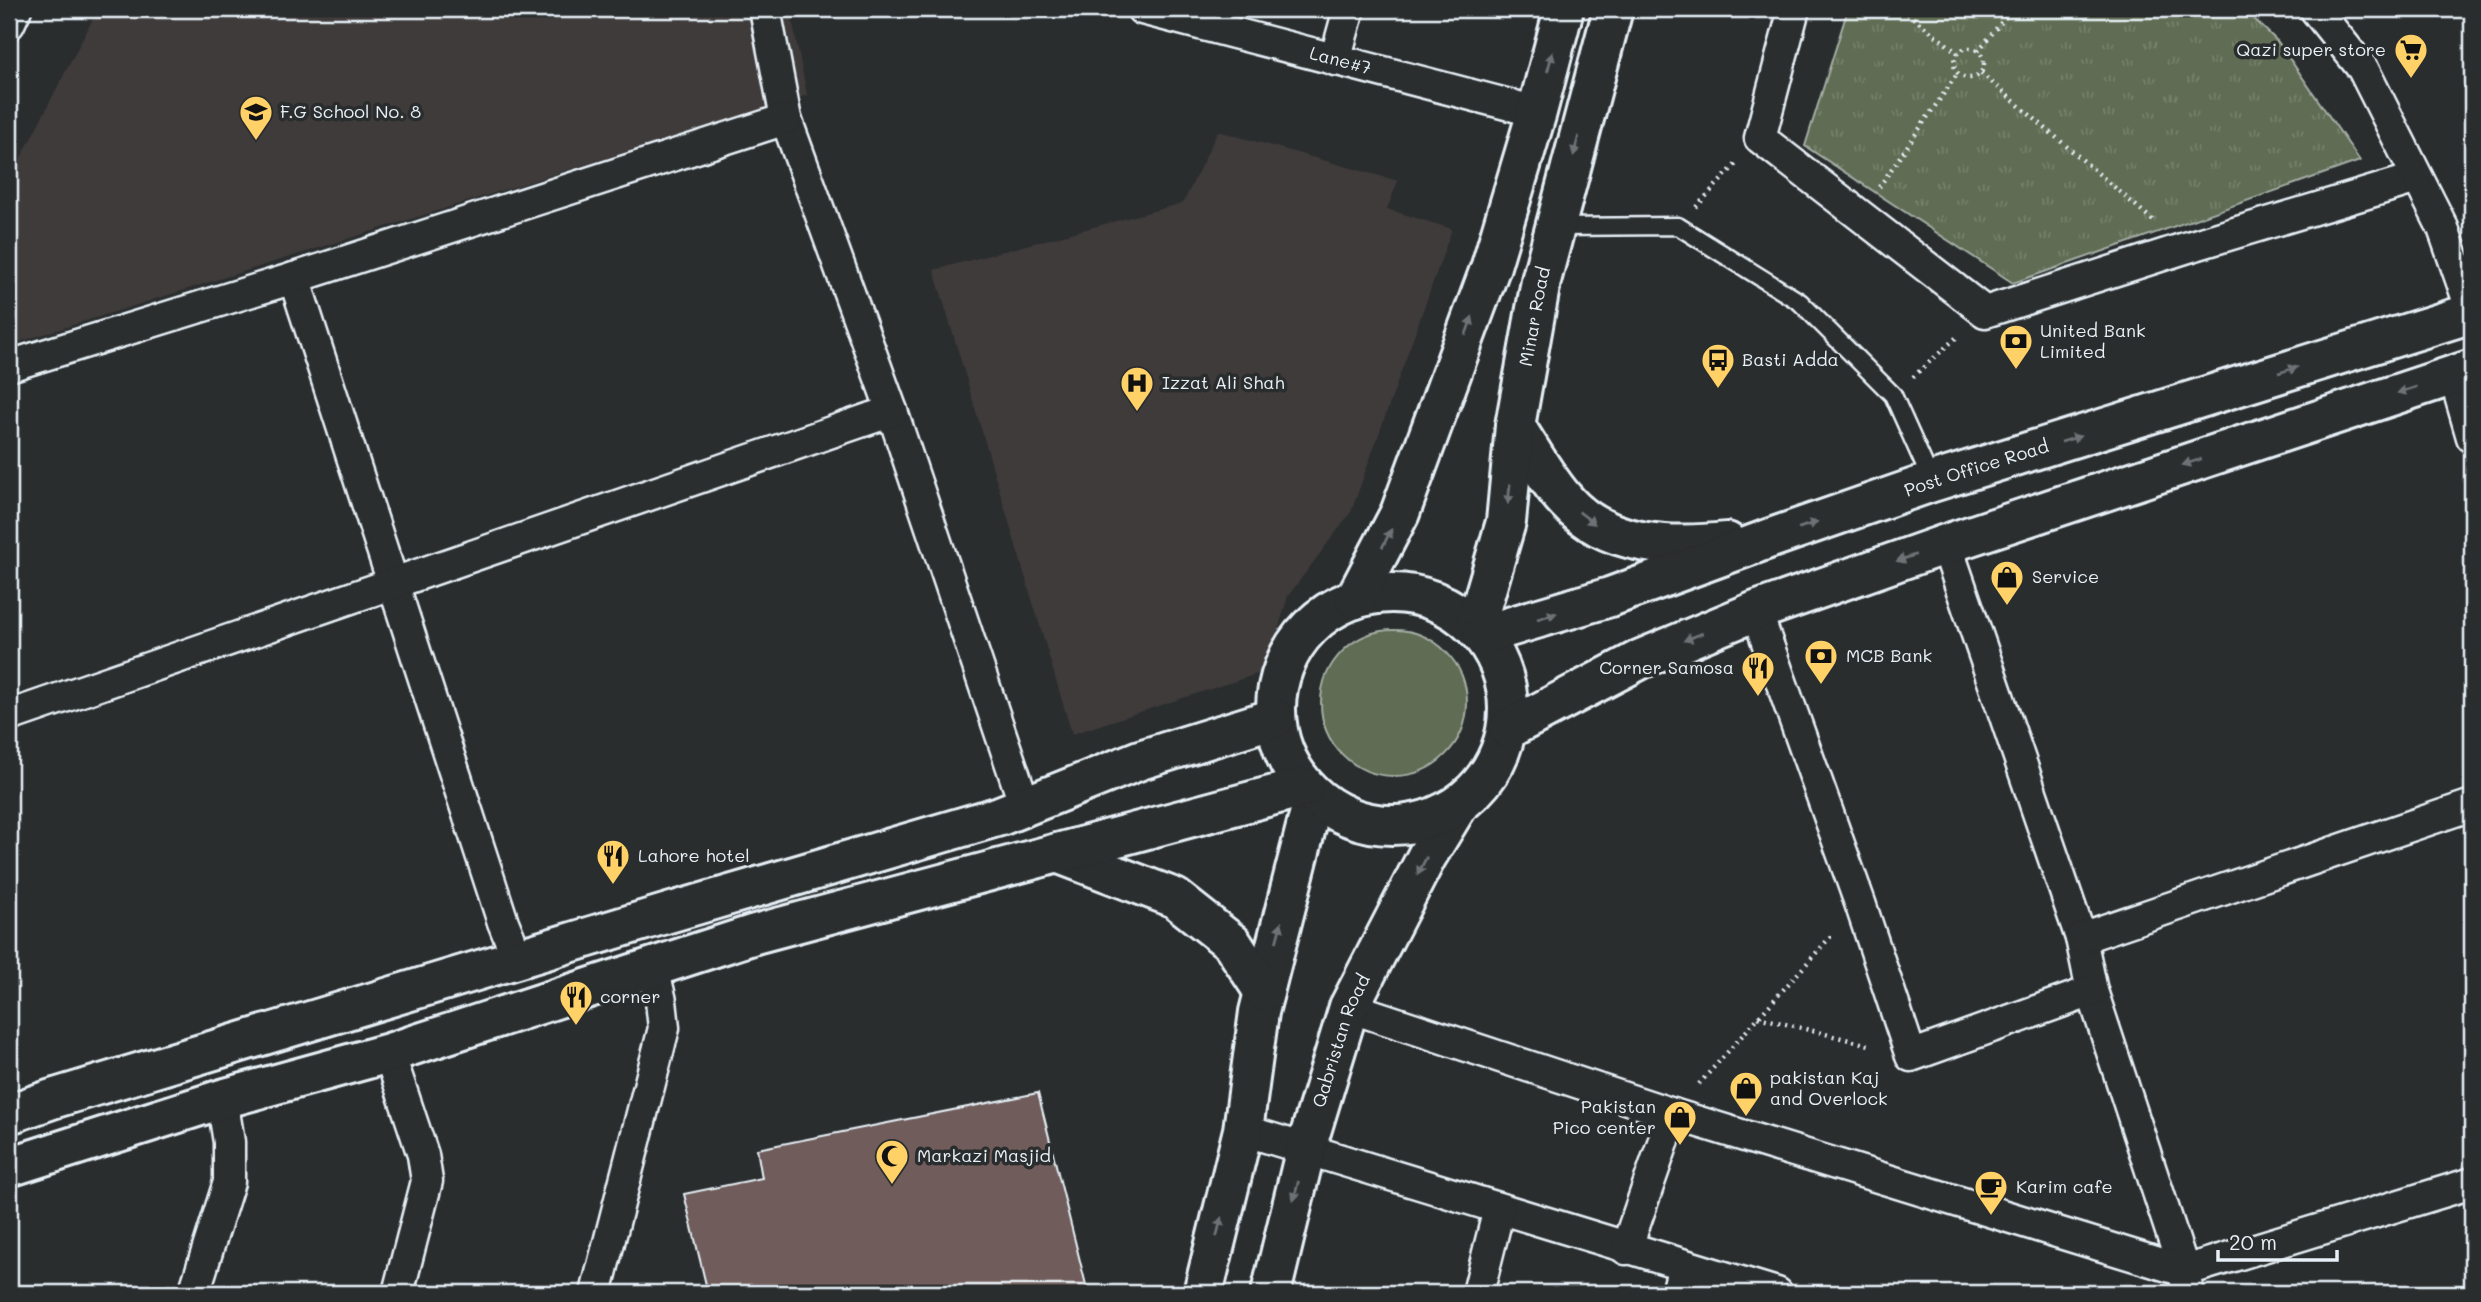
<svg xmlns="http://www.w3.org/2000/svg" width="2481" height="1302" viewBox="0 0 2481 1302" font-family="Mali,sans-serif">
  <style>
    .built { fill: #3f3b3b }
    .grass { fill: #606c53; stroke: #a4aea6; stroke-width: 2 }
    .park { fill: url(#park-tufts); stroke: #a4aea6; stroke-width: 2 }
    .building { fill: #6f5c5a; stroke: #e8f1f8; stroke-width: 2 }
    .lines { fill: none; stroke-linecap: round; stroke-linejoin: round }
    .service-casing { stroke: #e8f1f8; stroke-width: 21 }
    .minor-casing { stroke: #e8f1f8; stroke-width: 35 }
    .tertiary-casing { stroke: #e8f1f8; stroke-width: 44 }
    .primary-casing { stroke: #e8f1f8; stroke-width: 44 }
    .path { stroke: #e8f1f8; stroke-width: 4.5; stroke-dasharray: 2 5; stroke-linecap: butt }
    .service { stroke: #2a2d2e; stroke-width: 16 }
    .minor { stroke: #2a2d2e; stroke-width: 30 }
    .tertiary { stroke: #2a2d2e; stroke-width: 38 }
    .primary { stroke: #2a2d2e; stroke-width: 38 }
    .oneway { fill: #6c7275 }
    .labels { text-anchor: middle; stroke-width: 7; stroke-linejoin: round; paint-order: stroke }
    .poi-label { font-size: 18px; fill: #e8f1f8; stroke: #2a2d2e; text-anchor: start }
    .street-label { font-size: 18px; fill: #e8f1f8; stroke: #2a2d2e }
  </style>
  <defs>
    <pattern id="park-tufts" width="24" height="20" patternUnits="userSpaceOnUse" patternTransform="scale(1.75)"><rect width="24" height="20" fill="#606c53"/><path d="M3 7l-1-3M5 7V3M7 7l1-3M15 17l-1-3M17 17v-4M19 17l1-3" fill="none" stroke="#77816c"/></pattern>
  </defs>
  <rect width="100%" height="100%" fill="#2a2d2e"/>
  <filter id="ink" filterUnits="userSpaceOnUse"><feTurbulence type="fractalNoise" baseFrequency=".0143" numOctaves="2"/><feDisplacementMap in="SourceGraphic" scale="14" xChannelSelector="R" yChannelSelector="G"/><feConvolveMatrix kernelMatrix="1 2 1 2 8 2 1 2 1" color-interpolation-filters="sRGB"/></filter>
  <g filter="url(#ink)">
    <g class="built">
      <path d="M98,9h692l17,86 -798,250v-164z"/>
      <path d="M1218,131l180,50 -11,28 65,20 -101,283 -63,84 -22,75 -194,63 -138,-464 249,-67z"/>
    </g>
    <circle class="grass" cx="1394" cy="703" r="73"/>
    <path class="park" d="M1848,9h396l34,33 82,119 -347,122 -208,-137z"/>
    <path class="building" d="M1038,1093l50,200h-380l-24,-99 78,-16 -5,-29z"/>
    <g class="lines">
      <defs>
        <path id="service" d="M1554,227l124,-1 122,76 93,93 39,87"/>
        <g id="minor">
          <path d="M765,9l21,110 106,292 133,395"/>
          <path id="s1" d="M1142,9l395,103"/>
          <path d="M1794,9l-34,129 225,174 200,-64 232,-70"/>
          <path d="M2315,9l48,60 80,159 29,83"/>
          <path d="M9,24l7,-15"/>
          <path d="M1335,60l14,-51"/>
          <path d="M294,278l209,644 15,37"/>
          <path d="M9,366l285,-88 492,-159"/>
          <path d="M2454,375l18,62"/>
          <path d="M1946,544l135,394 11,53 92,280 4,22"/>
          <path d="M1756,611l104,292 51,153 181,-65"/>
          <path d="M9,716l883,-305"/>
          <path d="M2081,938l391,-133"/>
          <path d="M1349,1007l324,107 511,157 288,-88"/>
          <path d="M389,1053l34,102 4,26 -29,112"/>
          <path d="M1243,1130l534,163"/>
          <path d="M1626,1249l47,-135"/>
          <path d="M194,1293l35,-111v-40l-7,-43"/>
          <path d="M596,1293l68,-265 -3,-27 -8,-34"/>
          <path d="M1478,1293l21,-84"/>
          <path d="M1677,1293l7,-27"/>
        </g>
        <g id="tertiary">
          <path d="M1203,1293l40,-163 16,-118 55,-216"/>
          <path id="s2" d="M1271,1293l35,-145 43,-141 78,-151 30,-49"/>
        </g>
        <g id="primary">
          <path d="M1515,426c16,24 33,56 52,76 40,45 105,46 160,40"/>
          <circle cx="1392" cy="709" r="116"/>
          <path d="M1355,599l45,-86 91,-247 46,-154 27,-103"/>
          <path id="s3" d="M1475,628l31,-106 9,-96 26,-145 72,-272"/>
          <path id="s4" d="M1482,635l128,-38 161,-59 161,-56 540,-169"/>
          <path d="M1508,729l133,-70 115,-48 190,-67 526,-175"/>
          <path d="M1057,853l118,45 57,45 32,49"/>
          <path d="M9,1114l43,-15 613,-185 335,-98 140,-56 135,-42"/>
          <path d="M9,1167l213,-68 167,-46 366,-119 549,-147"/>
        </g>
      </defs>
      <use href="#service" class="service-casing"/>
      <use href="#minor" class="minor-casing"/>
      <use href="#tertiary" class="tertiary-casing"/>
      <use href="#primary" class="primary-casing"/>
      <g class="path">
        <path d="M1902,9l56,44"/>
        <circle cx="1969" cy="63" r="15"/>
        <path d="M1978,51l34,-42"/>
        <path d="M1981,73l174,149"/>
        <path d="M1879,187l79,-114"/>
        <path d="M1696,207l42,-45"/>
        <path d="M1913,377l45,-41"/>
        <path d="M1758,1017l111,28"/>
        <path d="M1699,1084l134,-150"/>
      </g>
      <use href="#service" class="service"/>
      <use href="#minor" class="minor"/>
      <use href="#tertiary" class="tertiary"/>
      <use href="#primary" class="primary"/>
    </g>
    <defs><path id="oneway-solid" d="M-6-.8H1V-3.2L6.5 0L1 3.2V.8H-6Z" transform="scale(1.75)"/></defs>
    <g class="oneway">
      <use href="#oneway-solid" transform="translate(1550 62) rotate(-75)"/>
      <use href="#oneway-solid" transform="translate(1576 146) rotate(105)"/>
      <use href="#oneway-solid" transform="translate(1469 326) rotate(-70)"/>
      <use href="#oneway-solid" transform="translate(2288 370) rotate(-17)"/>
      <use href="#oneway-solid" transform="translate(2407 390) rotate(162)"/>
      <use href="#oneway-solid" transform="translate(2071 439) rotate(-17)"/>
      <use href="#oneway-solid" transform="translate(2192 462) rotate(162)"/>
      <use href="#oneway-solid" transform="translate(1509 494) rotate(96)"/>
      <use href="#oneway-solid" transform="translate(1587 518) rotate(38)"/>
      <use href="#oneway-solid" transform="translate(1808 525) rotate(-19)"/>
      <use href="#oneway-solid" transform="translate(1387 538) rotate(-63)"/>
      <use href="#oneway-solid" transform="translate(1906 558) rotate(161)"/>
      <use href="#oneway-solid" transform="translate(1547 616) rotate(-17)"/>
      <use href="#oneway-solid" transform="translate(1693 637) rotate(158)"/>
      <use href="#oneway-solid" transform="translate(1422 866) rotate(117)"/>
      <use href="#oneway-solid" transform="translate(1279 932) rotate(-75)"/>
      <use href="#oneway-solid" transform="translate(1296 1191) rotate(104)"/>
      <use href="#oneway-solid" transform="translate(1219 1227) rotate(-76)"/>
    </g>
  </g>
  <defs>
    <symbol id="supermarket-pin" viewBox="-11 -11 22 30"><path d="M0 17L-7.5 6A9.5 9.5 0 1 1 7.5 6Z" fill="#ffd166" stroke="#2a2d2e"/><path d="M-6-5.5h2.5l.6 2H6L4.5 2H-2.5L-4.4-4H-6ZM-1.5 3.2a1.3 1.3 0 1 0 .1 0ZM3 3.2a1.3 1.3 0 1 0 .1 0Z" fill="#111"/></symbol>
    <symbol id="school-pin" viewBox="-11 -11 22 30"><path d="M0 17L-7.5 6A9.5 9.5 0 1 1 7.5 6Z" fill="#ffd166" stroke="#2a2d2e"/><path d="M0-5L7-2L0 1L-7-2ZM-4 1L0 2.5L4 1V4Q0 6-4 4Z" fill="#111"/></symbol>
    <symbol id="bank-pin" viewBox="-11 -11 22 30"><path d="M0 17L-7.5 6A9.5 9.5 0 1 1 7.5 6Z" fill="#ffd166" stroke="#2a2d2e"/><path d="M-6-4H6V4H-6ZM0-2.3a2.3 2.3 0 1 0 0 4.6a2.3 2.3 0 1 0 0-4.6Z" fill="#111"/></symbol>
    <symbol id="bus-pin" viewBox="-11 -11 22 30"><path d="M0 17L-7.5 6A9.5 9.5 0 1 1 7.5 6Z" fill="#ffd166" stroke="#2a2d2e"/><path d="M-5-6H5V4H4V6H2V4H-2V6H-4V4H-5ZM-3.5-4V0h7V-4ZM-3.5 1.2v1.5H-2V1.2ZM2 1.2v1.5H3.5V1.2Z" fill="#111"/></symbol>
    <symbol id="hospital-pin" viewBox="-11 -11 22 30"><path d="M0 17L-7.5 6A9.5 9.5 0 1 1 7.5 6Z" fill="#ffd166" stroke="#2a2d2e"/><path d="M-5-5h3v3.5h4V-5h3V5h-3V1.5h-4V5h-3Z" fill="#111"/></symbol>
    <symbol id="shop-pin" viewBox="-11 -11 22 30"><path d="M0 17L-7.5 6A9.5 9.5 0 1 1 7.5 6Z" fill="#ffd166" stroke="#2a2d2e"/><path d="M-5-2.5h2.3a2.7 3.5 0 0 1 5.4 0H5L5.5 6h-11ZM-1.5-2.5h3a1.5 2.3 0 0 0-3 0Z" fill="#111"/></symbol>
    <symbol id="restaurant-pin" viewBox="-11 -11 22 30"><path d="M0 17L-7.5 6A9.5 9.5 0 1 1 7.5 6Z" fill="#ffd166" stroke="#2a2d2e"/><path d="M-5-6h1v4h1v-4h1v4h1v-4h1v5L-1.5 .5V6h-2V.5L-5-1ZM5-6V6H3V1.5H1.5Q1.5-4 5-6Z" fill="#111"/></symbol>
    <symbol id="mosque-pin" viewBox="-11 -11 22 30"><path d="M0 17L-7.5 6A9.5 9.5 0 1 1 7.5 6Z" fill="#ffd166" stroke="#2a2d2e"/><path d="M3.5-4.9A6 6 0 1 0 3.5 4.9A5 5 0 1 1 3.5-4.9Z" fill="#111"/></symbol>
    <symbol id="cafe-pin" viewBox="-11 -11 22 30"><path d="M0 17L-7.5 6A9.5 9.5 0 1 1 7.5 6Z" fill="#ffd166" stroke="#2a2d2e"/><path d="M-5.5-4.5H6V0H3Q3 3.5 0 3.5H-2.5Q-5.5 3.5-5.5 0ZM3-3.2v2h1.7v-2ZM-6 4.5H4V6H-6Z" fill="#111"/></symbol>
  </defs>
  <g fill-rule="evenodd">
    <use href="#supermarket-pin" x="2392" y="31" width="38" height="52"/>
    <use href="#school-pin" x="237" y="93" width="38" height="52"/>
    <use href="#bank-pin" x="1997" y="322" width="38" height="52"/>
    <use href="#bus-pin" x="1699" y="341" width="38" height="52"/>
    <use href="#hospital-pin" x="1118" y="364" width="38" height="52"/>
    <use href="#shop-pin" x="1988" y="558" width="38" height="52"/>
    <use href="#bank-pin" x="1802" y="637" width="38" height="52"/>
    <use href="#restaurant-pin" x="1739" y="649" width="38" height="52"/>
    <use href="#restaurant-pin" x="594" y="837" width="38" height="52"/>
    <use href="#restaurant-pin" x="557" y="978" width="38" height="52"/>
    <use href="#shop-pin" x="1727" y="1069" width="38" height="52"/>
    <use href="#shop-pin" x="1661" y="1098" width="38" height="52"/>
    <use href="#mosque-pin" x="873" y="1137" width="38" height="52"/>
    <use href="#cafe-pin" x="1972" y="1168" width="38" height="52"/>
  </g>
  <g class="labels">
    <g class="poi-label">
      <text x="2386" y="56" text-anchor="end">Qazi super store</text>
      <text x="280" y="118">F.G School No. 8</text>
      <text x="2040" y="337">United Bank<tspan x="2040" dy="21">Limited</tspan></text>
      <text x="1742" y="366">Basti Adda</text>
      <text x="1162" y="389">Izzat Ali Shah</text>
      <text x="2032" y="583">Service</text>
      <text x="1846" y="662">MCB Bank</text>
      <text x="1734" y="674" text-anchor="end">Corner Samosa</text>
      <text x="638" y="862">Lahore hotel</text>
      <text x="600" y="1003">corner</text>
      <text x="1770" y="1084">pakistan Kaj<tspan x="1770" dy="21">and Overlock</tspan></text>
      <text x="1656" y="1113" text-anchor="end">Pakistan<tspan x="1656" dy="21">Pico center</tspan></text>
      <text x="917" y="1162">Markazi Masjid</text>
      <text x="2016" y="1193">Karim cafe</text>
    </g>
    <g class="street-label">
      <text dy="6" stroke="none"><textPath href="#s1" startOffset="205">Lane#7</textPath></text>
      <text dy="6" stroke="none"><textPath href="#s3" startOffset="318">Minar Road</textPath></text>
      <text dy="6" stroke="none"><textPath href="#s4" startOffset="522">Post Office Road</textPath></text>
      <text dy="6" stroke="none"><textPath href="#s2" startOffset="262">Qabristan Road</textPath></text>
    </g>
  </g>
  <rect width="2481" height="1302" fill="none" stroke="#2a2d2e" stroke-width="35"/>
  <rect x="18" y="18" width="2446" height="1267" fill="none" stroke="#e8f1f8" stroke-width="2.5" filter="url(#ink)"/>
  <path d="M2218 1250v10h119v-10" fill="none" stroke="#e8f1f8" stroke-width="3.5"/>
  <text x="2229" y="1250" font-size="21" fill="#e8f1f8" stroke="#2a2d2e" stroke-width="5" paint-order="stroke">20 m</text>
</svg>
